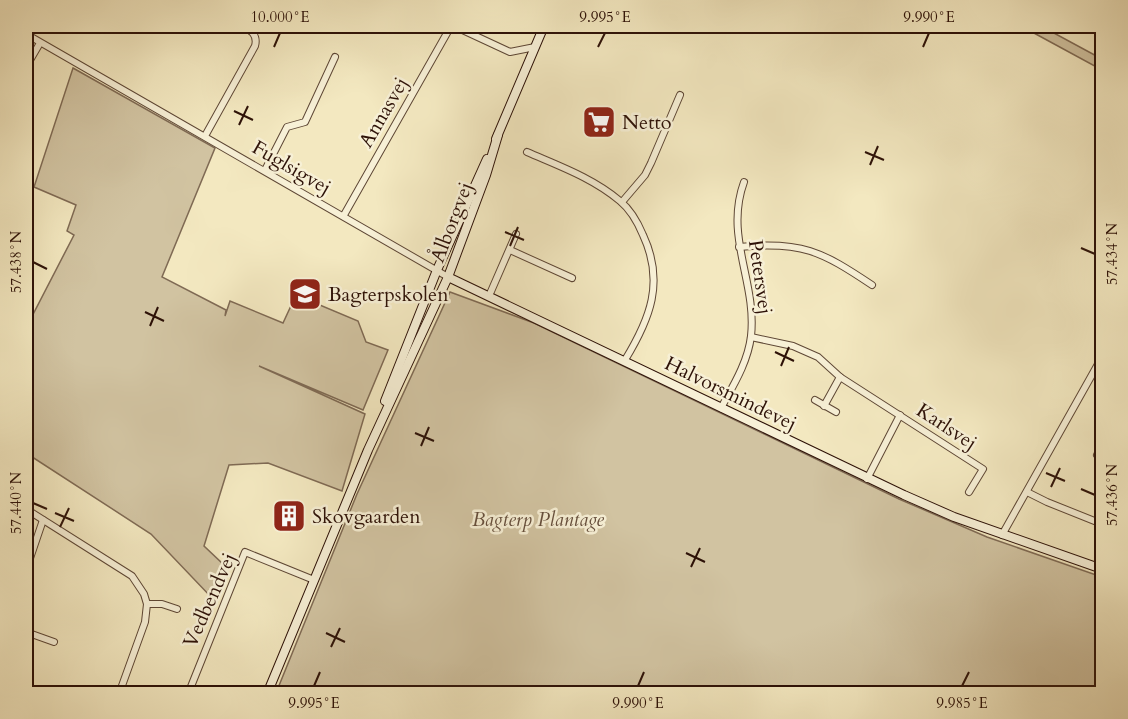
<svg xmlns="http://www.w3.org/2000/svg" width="1128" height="719" viewBox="0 0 1128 719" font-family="Cardo,serif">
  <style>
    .green { fill: #d1c3a1; stroke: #7f6a54; stroke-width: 1.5 }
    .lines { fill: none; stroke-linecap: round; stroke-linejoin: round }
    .street-casing { stroke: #5e4735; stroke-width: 8 }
    .secondary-casing { stroke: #2d1107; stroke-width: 10 }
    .street { stroke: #f7f0d6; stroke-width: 6 }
    .secondary { stroke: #f7f0d6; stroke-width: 8 }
    .ticks { fill: none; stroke: #2d1107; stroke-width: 2 }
    .labels { text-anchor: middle; stroke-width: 5; stroke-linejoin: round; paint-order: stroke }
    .street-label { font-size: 20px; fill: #2d1107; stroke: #f7f0d6 }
    .poi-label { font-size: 20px; fill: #2d1107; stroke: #f7f0d6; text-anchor: start }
    .park-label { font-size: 20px; font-style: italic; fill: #664f3d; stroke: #f7f0d6 }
    .neatline { fill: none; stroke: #2d1107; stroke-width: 2 }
    .ticks-label { font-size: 15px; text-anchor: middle; fill: #2d1107 }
  </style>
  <rect width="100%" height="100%" fill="#f3e8c0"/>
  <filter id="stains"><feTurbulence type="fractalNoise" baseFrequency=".00333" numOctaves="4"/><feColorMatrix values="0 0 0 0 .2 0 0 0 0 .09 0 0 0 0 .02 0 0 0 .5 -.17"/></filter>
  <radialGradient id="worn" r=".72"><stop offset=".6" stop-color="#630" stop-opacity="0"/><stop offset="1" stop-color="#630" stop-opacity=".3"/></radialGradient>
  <g class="green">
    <path d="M1021,26h20l61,33v11z"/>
    <path d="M73,68l142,80 -53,129 64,33 -1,6 5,-15 53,22 13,-28 62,26 8,21 22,8 -25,60 -104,-44 106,48 -23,77 -74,-28 -39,2 -25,81 20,19 -13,32 -60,-63 -125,-81v-125l48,-93 -7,-4 9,-26 -42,-18z"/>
    <path d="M450,292l84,31 365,176 88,38 115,40v116h-826l81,-199z"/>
  </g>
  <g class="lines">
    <defs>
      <g id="street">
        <path d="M454,26l56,26 25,-5"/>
        <path d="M26,34l422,243"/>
        <path d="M26,67l14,-24"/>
        <path d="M205,136l50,-90c3,-11 -4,-16 -13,-20"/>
        <path d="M527,152c32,14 66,26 93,49 11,9 18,22 23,34 22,47 7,84 -18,125"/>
        <path d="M265,170l22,-43 18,-5 30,-65"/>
        <path d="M622,202l23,-27 6,-12 29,-68"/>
        <path d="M344,215l107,-189"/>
        <path d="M739,247c63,-6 82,4 133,38"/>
        <path d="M510,250l62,28"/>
        <path d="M489,296l27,-62"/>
        <path d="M751,337l42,9 25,11 22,20 143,92 -14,23"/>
        <path d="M815,400l21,12"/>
        <path d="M824,406l16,-29"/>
        <path d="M721,408c12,-22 27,-46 30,-72 6,-54 -27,-99 -7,-154"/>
        <path d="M1097,455l5,-9"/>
        <path d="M867,479l33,-64"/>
        <path d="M1027,492l20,10 55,22"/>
        <path d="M26,509l106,67 12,18 3,10 -2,18 -26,72"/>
        <path d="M1002,535l100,-178"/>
        <path d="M26,570l17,-50"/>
        <path d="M147,604h15l15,5"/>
        <path d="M26,632l28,10"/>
        <path d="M188,694l57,-142 69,28"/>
      </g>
      <g id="secondary">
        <path d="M496,139l48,-113"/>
        <path d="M448,277l456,218 50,22 148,52"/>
        <path d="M385,401l52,-131 50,-111"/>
        <path d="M267,694l101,-244 80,-173 38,-102 12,-40"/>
      </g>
    </defs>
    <use href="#street" class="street-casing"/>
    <use href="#secondary" class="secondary-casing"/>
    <use href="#street" class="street"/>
    <use href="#secondary" class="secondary"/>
  </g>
  <path class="ticks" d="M274,47l6,-14M598,47l7,-14M923,47l6,-14M234,111l19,9M239,125l9,-19M865,152l19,8M870,165l8,-19M505,232l19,8M510,246l8,-19M1081,248l14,6M33,262l14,7M145,312l19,9M150,326l8,-19M775,352l19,9M781,366l8,-19M415,433l19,8M421,446l8,-19M1046,473l19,8M1051,487l9,-19M1081,489l14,6M33,503l14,6M55,513l19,8M60,527l9,-19M686,553l19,9M691,567l9,-19M326,633l19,9M331,647l9,-19M314,686l6,-14M638,686l6,-14M962,686l7,-14"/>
  <defs>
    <symbol id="supermarket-square" viewBox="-11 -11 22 22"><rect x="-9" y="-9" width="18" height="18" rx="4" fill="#8f2418" stroke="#f7f0d6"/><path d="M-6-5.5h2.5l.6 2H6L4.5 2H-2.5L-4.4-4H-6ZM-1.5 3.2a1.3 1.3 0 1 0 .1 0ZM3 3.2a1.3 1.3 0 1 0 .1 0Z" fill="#fff"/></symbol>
    <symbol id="school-square" viewBox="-11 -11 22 22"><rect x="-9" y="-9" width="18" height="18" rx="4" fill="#8f2418" stroke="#f7f0d6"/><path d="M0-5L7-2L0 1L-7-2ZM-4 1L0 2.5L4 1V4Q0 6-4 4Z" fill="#fff"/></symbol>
    <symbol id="building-square" viewBox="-11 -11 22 22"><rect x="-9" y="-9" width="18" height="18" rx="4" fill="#8f2418" stroke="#f7f0d6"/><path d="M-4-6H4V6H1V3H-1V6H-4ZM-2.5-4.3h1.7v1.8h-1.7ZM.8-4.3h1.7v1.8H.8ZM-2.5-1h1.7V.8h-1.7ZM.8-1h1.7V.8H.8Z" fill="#fff"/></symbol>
  </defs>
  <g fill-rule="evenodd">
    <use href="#supermarket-square" x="580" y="103" width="38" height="38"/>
    <use href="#school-square" x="286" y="275" width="38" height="38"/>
    <use href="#building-square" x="270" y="497" width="38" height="38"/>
  </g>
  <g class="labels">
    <g class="street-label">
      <text transform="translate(383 112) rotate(-60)" y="7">Annasvej</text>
      <text transform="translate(292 167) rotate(30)" y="7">Fuglsigvej</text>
      <text transform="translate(451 222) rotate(-69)" y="7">Ålborgvej</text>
      <text transform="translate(761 277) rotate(82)" y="7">Petersvej</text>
      <text transform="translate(731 393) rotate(26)" y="7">Halvorsmindevej</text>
      <text transform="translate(947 426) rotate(33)" y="7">Karlsvej</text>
      <text transform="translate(209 600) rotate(-66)" y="7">Vedbendvej</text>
    </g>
    <g class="poi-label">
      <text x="622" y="129">Netto</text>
      <text x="328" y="301">Bagterpskolen</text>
      <text x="312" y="523">Skovgaarden</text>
    </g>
    <g class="park-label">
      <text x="538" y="526">Bagterp Plantage</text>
    </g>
  </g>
  <rect width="1128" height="719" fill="none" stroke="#f3e8c0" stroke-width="66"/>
  <rect x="33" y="33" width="1062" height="653" class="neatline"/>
  <g class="ticks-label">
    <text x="280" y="22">10.000°E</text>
    <text x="605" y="22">9.995°E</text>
    <text x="929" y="22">9.990°E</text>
    <text transform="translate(1112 254) rotate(-90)" y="5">57.434°N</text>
    <text transform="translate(16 262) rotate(-90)" y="5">57.438°N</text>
    <text transform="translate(1112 495) rotate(-90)" y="5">57.436°N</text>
    <text transform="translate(16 503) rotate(-90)" y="5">57.440°N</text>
    <text x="314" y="708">9.995°E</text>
    <text x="638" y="708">9.990°E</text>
    <text x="962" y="708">9.985°E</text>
  </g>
  <rect width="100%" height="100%" filter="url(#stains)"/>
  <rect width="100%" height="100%" fill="url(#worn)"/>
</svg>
